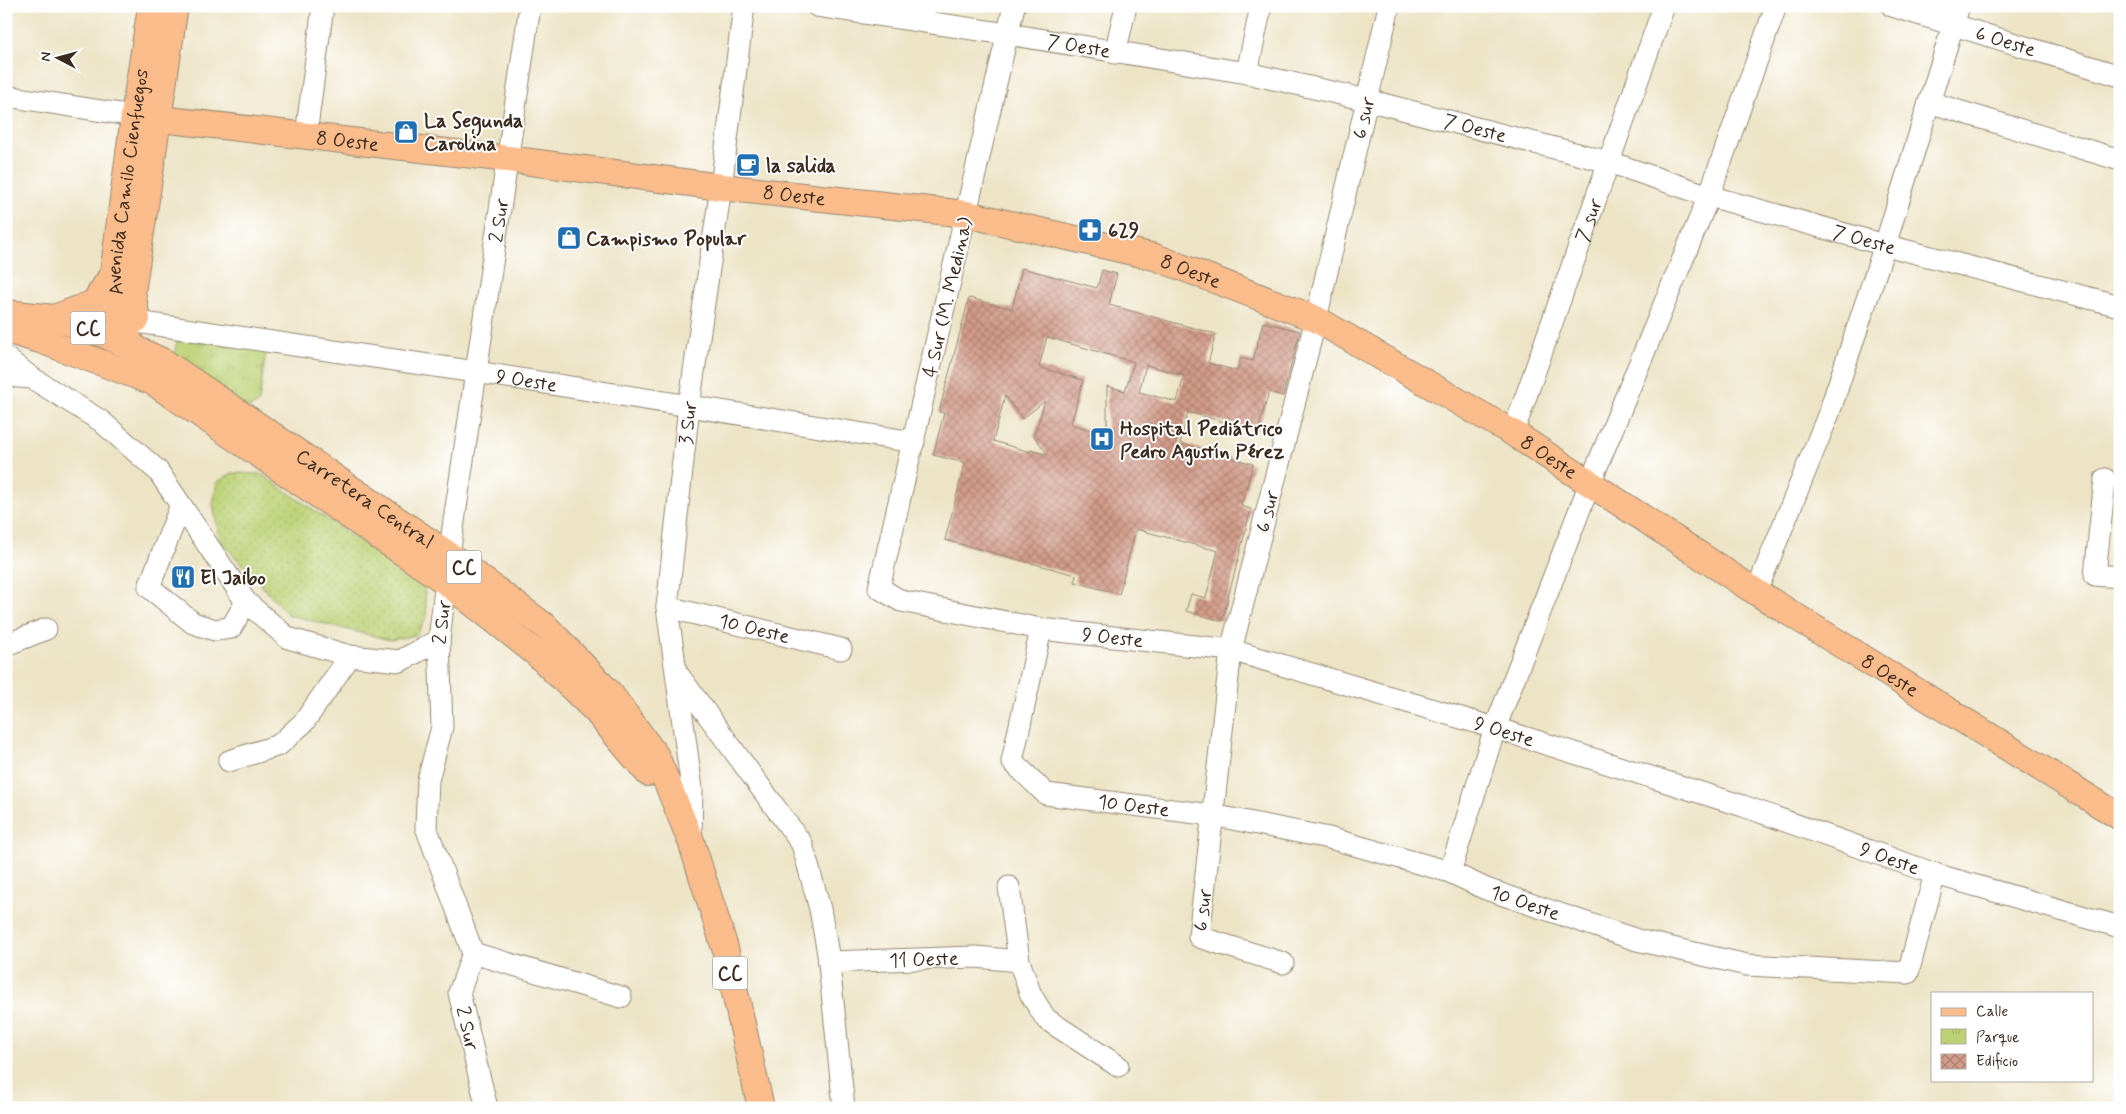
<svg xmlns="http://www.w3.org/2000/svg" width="2126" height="1114" viewBox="0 0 2126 1114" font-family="Mynerve,sans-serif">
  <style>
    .grass { fill: url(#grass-dots); stroke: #7c7e49 }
    .park { fill: url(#park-tufts); stroke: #7c7e49 }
    .building { fill: url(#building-cross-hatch); fill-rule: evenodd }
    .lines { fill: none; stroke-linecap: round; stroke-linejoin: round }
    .minor-casing { stroke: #948772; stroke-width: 23 }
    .major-casing { stroke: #948772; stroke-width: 28 }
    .minor { stroke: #fff; stroke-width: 21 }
    .major { stroke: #fabc8b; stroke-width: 26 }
    .labels { text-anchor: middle; stroke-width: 4; stroke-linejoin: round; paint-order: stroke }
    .shield { fill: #fff; stroke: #766a62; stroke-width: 1 }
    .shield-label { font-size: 19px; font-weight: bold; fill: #3b2a1e }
    .street-label { font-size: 20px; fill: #3b2a1e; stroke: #fff }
    .poi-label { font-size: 20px; font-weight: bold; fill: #3b2a1e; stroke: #fff; text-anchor: start }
  </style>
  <defs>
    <pattern id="grass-dots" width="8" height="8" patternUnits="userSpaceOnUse" patternTransform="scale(1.25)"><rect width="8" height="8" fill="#bcd174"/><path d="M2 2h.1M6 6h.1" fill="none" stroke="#a2b464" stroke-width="1.8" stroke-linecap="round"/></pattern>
    <pattern id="park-tufts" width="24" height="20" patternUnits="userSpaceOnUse" patternTransform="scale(1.25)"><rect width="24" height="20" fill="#bcd174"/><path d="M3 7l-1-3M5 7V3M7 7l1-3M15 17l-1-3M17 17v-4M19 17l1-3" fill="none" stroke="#a2b464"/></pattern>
    <pattern id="building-cross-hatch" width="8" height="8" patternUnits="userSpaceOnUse" patternTransform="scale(1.25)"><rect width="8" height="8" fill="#d39b89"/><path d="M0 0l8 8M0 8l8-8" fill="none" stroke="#ac7f6f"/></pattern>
  </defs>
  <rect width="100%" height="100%" fill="#fff"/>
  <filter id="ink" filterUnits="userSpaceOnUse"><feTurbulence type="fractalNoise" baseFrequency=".02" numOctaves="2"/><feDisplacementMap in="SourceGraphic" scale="10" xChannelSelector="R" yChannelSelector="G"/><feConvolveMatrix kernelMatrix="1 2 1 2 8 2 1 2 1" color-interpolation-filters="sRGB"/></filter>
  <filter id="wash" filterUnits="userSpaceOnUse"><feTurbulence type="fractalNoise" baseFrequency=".0096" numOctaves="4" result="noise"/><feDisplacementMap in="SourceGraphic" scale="20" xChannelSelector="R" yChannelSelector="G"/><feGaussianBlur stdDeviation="1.12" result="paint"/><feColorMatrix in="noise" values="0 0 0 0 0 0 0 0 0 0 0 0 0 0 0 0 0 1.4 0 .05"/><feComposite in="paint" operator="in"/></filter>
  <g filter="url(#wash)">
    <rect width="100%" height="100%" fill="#ede4c6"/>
    <path class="grass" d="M232,473l29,1 163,111 3,32 -11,18 -26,5 -102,-25 -68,-75 -7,-35 4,-23z"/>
    <path class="park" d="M178,338l88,12 -7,52 -10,7 -76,-52z"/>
    <g id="blocks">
      <path class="building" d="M1022,268l75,20 5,-18 15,4 -8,31 107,29 -8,29 29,8 4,-13 12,3 10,-39 37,9 -17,65 -14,-4 -11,39 -70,-19 -8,31 73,21 -12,42 10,3 -29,112 -36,-10 5,-17 15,4 12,-47 -82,-22 -17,65 -44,-12 1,-7 -131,-35 20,-77 -32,-8 11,-42 -5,-1 30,-114 43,11zM1047,337l87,25 -9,29 -18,-5v49l-36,-11 12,-44 -44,-13zM1146,365l38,10 -7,27 -38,-10zM1005,396l17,23 23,-18 -11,35 14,19 -18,-5v2l-37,-11z"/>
    </g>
  </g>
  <g filter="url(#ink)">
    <use href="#blocks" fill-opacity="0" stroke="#948772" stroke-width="1"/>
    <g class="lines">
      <defs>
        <g id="minor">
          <path id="s1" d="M817,6l190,28 240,39 120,27 242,62 100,34 176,49 235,61"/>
          <path id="s2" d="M1014,6l-135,582 22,13 140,28 190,21 264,78 248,78 192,68 185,53"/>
          <path id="s3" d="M1892,6l228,70"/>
          <path d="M1115,53l11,-47"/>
          <path d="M1247,73l14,-67"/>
          <path d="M6,96l128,20"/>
          <path d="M1929,102l191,58"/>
          <path d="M306,135l17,-129"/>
          <path id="s4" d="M137,322l339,50 438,70"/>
          <path d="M6,358l26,20"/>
          <path d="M6,376l26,2 69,43 57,50 88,131 42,36 62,18 50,5 39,-21"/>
          <path id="s5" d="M1513,433l151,-427"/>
          <path d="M2105,479l-10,96 25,2"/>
          <path d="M181,505l-32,82 44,36 22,7 16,-2 15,-26"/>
          <path d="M1756,592l73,-179 56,-168 74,-239"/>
          <path id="s6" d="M667,607l174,42"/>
          <path id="s7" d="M1041,629l-29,132 34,33 166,21 117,23 121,34 36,17 151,51 110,25 161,8 27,-99"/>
          <path d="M6,643h5l35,-14"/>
          <path d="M677,673l125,171 18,65 8,45 16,154"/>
          <path d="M229,761l50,-16 25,-23 46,-66"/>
          <path id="s8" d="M691,836l1,-47 -25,-182 22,-201 32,-219 23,-181"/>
          <path d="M1450,872l45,-144 95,-245 119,-287 67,-190"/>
          <path d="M1009,887l10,74 12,34 15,24 72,47"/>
          <path d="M473,953l148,44"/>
          <path id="s9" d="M829,962l147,-5 43,4"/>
          <path id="s10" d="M1283,963l-84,-26 32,-287 85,-331 73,-313"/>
          <path id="s11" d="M487,1108l-28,-115 14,-40 -47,-126 2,-47 14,-53 -3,-87 10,-85 81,-549"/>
        </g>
        <g id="major">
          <path id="s12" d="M134,116l374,43 213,28 245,27 189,43 161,62 197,114 243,159 364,225"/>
          <path id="s13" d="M6,313l48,5 42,13 68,31 285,193 97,72 65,68 45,61 35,85 34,107 36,160"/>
          <path d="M54,318l40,-15 19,-29"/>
          <path d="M137,319l-5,-27 43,-286"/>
          <path d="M6,330l34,10 113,42 293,200 90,71 60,58 52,62"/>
          <path id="s14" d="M137,355l-13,-25 -5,-18 -6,-38 21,-158 17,-110"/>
        </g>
      </defs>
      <use href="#minor" class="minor-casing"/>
      <use href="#major" class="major-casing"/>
      <use href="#minor" class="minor"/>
      <use href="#major" class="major"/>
    </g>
  </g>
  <defs>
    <symbol id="shop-square" viewBox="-11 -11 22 22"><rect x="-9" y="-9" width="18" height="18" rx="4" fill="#1f6fb2" stroke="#fff"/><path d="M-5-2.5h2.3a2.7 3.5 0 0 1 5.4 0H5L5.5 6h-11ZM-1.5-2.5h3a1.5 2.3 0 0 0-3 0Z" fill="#fff"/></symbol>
    <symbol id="cafe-square" viewBox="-11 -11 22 22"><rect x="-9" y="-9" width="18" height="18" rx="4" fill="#1f6fb2" stroke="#fff"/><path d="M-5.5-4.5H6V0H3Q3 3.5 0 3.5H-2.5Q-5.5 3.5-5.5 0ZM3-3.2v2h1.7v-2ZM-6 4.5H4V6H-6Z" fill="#fff"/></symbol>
    <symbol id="pharmacy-square" viewBox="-11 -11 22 22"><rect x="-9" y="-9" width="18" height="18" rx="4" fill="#1f6fb2" stroke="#fff"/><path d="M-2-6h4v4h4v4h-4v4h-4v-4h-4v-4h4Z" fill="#fff"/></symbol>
    <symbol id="hospital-square" viewBox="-11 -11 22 22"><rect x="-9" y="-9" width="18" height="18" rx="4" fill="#1f6fb2" stroke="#fff"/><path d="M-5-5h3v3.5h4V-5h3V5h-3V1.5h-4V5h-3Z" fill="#fff"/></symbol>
    <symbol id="restaurant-square" viewBox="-11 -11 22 22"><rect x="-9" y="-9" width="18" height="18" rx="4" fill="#1f6fb2" stroke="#fff"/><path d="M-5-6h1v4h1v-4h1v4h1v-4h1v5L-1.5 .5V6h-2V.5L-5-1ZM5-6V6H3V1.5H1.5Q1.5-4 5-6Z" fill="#fff"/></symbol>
  </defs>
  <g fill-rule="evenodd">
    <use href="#shop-square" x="392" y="118" width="28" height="28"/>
    <use href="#cafe-square" x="734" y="151" width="28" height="28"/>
    <use href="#pharmacy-square" x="1076" y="216" width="28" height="28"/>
    <use href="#shop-square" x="555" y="224" width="28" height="28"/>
    <use href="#hospital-square" x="1088" y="425" width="28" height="28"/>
    <use href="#restaurant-square" x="169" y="563" width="28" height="28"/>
  </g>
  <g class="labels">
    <g class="shield">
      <rect x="70.5" y="311.5" width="35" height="33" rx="4"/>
      <rect x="446.5" y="550.5" width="35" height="33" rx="4"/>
      <rect x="712.5" y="956.5" width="35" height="33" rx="4"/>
    </g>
    <g class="shield-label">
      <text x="88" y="335">CC</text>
      <text x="464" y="574">CC</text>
      <text x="730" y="980">CC</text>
    </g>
    <g class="street-label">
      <text dy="7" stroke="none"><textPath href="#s3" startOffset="119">6 Oeste</textPath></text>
      <text dy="7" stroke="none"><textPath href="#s1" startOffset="265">7 Oeste</textPath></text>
      <text dy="7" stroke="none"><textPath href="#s10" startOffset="925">6 sur</textPath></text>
      <text dy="7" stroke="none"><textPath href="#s1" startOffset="670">7 Oeste</textPath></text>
      <text dy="7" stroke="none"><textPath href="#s12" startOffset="215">8 Oeste</textPath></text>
      <text dy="7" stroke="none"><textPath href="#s14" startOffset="178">Avenida Camilo Cienfuegos</textPath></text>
      <text dy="7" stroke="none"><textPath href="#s12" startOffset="665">8 Oeste</textPath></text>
      <text dy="7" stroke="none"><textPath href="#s5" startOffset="226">7 sur</textPath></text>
      <text dy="7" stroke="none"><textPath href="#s11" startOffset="908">2 Sur</textPath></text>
      <text dy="7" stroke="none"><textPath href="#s1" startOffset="1075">7 Oeste</textPath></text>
      <text dy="7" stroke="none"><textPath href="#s12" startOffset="1070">8 Oeste</textPath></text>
      <text transform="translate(947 297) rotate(-77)" y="7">4 Sur (M. Medina)</text>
      <text dy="7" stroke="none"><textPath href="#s4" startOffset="394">9 Oeste</textPath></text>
      <text dy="7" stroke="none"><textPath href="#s8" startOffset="416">3 Sur</textPath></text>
      <text dy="7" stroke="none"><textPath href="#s12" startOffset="1475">8 Oeste</textPath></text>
      <text dy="7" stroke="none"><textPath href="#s13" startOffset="410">Carretera Central</textPath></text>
      <text dy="7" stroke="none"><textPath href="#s10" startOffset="520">6 sur</textPath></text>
      <text dy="7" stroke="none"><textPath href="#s11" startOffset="502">2 Sur</textPath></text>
      <text dy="7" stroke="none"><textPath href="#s6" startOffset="90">10 Oeste</textPath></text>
      <text dy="7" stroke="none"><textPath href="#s2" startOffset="838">9 Oeste</textPath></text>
      <text dy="7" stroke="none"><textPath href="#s12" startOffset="1880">8 Oeste</textPath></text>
      <text dy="7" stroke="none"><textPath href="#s2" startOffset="1242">9 Oeste</textPath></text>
      <text dy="7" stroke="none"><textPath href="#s7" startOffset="271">10 Oeste</textPath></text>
      <text dy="7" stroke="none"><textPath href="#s2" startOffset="1648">9 Oeste</textPath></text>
      <text dy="7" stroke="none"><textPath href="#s7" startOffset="676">10 Oeste</textPath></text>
      <text dy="7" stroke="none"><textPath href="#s10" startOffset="115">6 sur</textPath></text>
      <text dy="7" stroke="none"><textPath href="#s9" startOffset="95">11 Oeste</textPath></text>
      <text transform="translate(468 1028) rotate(77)" y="7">2 Sur</text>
    </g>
    <g class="poi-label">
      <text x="424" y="127">La Segunda<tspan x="424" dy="23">Carolina</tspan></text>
      <text x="766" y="172">la salida</text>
      <text x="1108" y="237">629</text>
      <text x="586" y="245">Campismo Popular</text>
      <text x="1120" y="435">Hospital Pediátrico<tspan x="1120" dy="23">Pedro Agustín Pérez</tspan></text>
      <text x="200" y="584">El Jaibo</text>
    </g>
  </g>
  <rect width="2126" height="1114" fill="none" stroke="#fff" stroke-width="25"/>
  <rect x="1931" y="992" width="162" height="90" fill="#ffffff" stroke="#b1aaa5"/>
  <rect x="1941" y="1008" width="25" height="8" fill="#fabc8b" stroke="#b1aaa5"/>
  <text x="1976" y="1016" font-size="15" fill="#3b2a1e">Calle</text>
  <rect x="1941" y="1029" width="25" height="15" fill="url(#park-tufts)" stroke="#b1aaa5"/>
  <text x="1976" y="1042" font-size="15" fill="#3b2a1e">Parque</text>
  <rect x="1941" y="1054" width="25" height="15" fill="url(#building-cross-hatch)" stroke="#b1aaa5"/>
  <text x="1976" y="1066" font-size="15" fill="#3b2a1e">Edificio</text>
  <g transform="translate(58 58) rotate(276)" stroke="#ffffff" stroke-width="4" paint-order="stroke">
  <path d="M0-4L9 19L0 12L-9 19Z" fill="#3b2a1e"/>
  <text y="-8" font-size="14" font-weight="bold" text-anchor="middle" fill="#3b2a1e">N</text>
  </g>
</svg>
